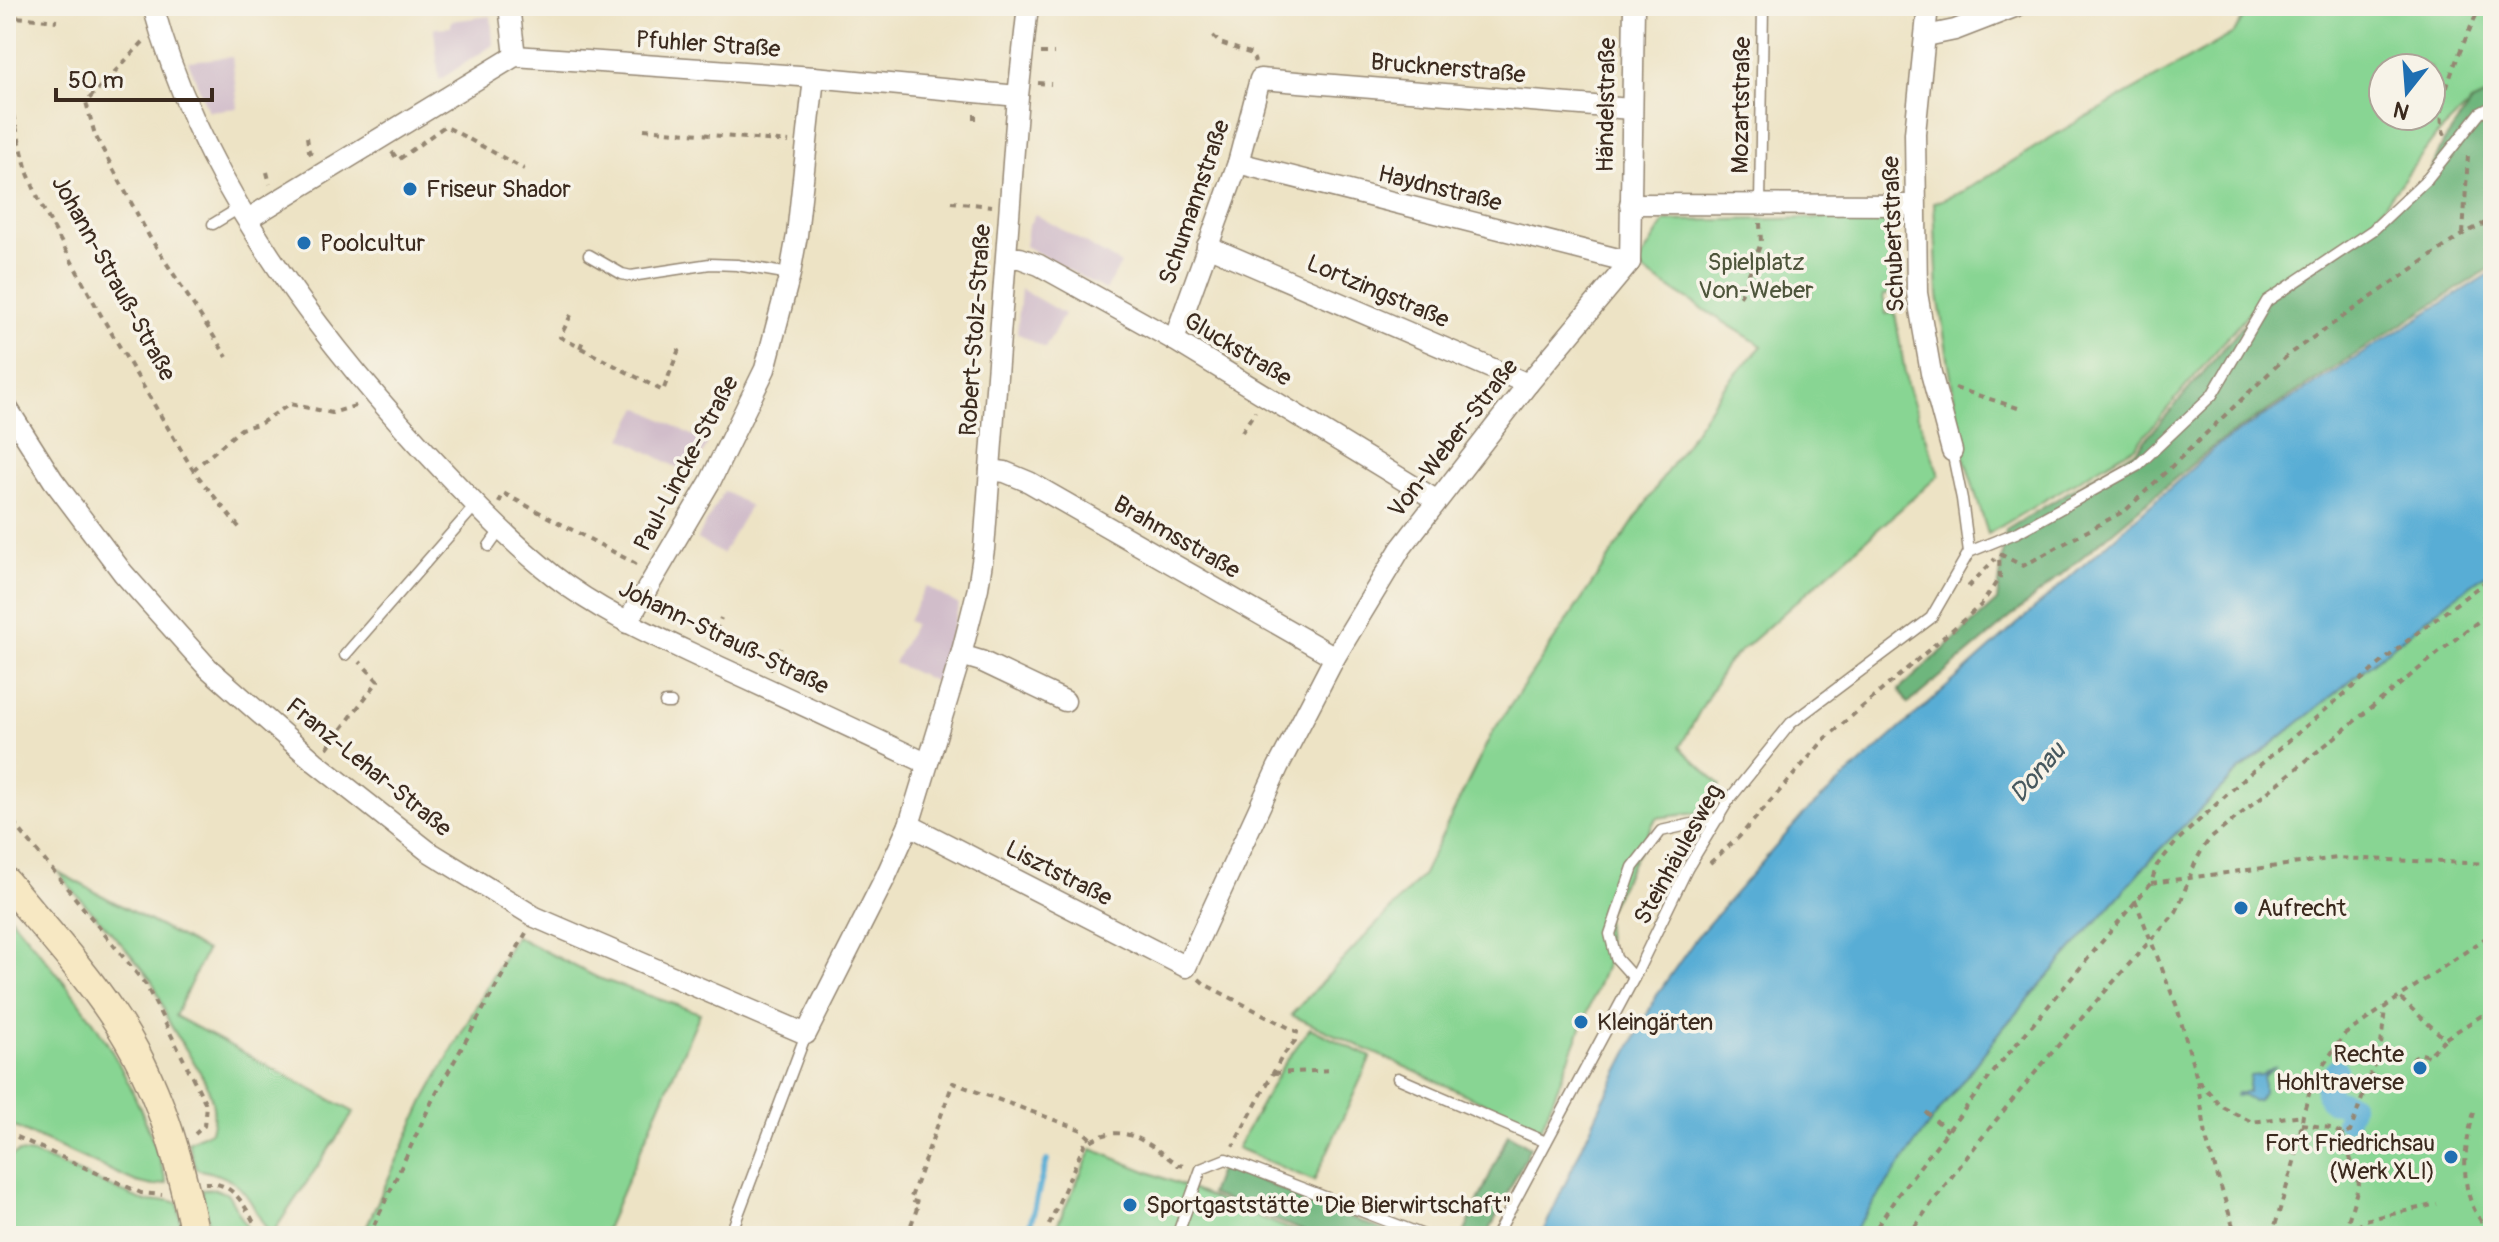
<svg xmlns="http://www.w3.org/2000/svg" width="2499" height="1242" viewBox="0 0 2499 1242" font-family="Pangolin,sans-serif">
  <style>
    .industrial { fill: #d1bdca }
    .green { fill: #88d593; stroke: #628058; stroke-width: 2; fill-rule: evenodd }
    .forest { fill: #6eb67d; stroke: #54704e; stroke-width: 2 }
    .water { fill: #59add5; stroke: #4a6c7a; stroke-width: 2 }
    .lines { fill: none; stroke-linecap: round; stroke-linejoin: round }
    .stream { stroke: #59add5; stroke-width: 6 }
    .canal { stroke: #59add5; stroke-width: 22 }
    .lane-casing { stroke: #948672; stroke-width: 13 }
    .street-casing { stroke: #948672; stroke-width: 23 }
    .secondary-casing { stroke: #948672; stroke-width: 31 }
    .path { stroke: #948672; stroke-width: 4; stroke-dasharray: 6 6; stroke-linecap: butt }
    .lane { stroke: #fff; stroke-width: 10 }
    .street { stroke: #fff; stroke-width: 20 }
    .secondary { stroke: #f7e8c3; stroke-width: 28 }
    .poi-dot { fill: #1f6fb2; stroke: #f7f3e8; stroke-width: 3 }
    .labels { text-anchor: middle; stroke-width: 7; stroke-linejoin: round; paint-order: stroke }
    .street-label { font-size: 24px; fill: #3b2a1e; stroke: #f7f3e8 }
    .poi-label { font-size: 24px; fill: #3b2a1e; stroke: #f7f3e8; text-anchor: start }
    .park-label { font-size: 24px; fill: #4e553b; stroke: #f7f3e8 }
    .water-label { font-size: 26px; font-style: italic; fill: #46585e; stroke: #f7f3e8 }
  </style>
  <rect width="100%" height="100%" fill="#f7f3e8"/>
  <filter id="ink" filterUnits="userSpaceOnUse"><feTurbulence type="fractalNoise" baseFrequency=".0125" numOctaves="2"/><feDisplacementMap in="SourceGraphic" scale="16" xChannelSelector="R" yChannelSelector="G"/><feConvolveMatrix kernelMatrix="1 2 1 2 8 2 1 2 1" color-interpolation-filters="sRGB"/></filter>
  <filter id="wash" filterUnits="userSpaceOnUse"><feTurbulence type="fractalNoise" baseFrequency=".006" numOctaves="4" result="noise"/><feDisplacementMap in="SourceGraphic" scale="32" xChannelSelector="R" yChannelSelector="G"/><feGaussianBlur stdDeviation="1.8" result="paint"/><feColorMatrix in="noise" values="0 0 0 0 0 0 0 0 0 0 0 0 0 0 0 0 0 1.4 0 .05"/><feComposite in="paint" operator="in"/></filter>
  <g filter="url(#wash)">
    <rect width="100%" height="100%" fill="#ede3c5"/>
    <g class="industrial">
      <path d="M491,16l2,29 -54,35 -5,-52 17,-1v-6z"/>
      <path d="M232,57l6,51 -30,3 -20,-50z"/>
      <path d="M1035,214l86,50 -16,26 -80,-44 3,-19z"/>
      <path d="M1021,289l43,25 -19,34 -28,-15z"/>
      <path d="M639,407l69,37 -17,31 -69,-37z"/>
      <path d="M724,491l26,15 -28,48 -25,-15z"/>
      <path d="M926,586l33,19 -23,77 -42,-19 20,-39 -6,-3z"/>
    </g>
    <g class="green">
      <path d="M2250,6h243v87l-22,10 -35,33 -68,91 -108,72 -124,147 -148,88 -25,-80 -25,-159 -4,-92 30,-12 104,-64 166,-94zM2383,68h48v48h-48z"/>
      <path d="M1884,217l11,77 -12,1 3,19 9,-1 12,72 32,90 -213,189 -46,83 40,38 -23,28 -41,5 -51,98 3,44 -67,169 -250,-114 131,-139 70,-143 231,-345 39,-42 -126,-79 29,-46z"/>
      <path d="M2493,569v667h-643l80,-113 74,-96 156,-178 79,-78 212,-172z"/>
      <path d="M58,872l148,79 -31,65 179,96 -82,122c-7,-5 -10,-13 -15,-21 -16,-31 -27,-37 -61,-44l-8,-27 23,-11c13,-40 -26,-77 -43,-111 -6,-13 -9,-29 -17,-40 -28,-39 -65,-71 -93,-108z"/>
      <path d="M6,912c26,31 53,62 77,95 39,52 65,114 84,176l-14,3 -17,-4 -130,-59z"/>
      <path d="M515,936l83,42 102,35 -97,223h-241l63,-137z"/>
      <path d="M1310,1028l61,29 -57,124 -77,-33 45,-81z"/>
      <path d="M1092,1149l214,87h-254z"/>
      <path d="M19,1152l15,2 112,48 22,-2 10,3 5,33h-177v-77z"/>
      <path d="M215,1189l13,5 24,42h-40l-11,-46z"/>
    </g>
    <g class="forest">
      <path d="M2493,93v173l-277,178 -308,260 -9,-14 98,-89 9,-71 131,-80 128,-150 107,-71 56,-51 15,-35 28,-40z"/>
      <path d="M1508,1134l22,13 -43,89h-24z"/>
      <path d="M1221,1165l176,71h-81l-106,-42z"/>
    </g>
    <g class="water">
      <path d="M2493,271v298l-42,30 -212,172 -79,78 -156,178 -74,96 -80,113h-309l62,-135 55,-108 39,-56 106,-122 415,-370z"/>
      <path d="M2276,1066l-13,11v15l-5,8 -6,1 -11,-6 -5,1 1,-3h11l2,-17 11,-1z"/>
    </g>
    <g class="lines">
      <path class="stream" d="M1026,1236c10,-25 12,-51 21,-75"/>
      <path class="canal" d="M2336,1069l-6,15 -4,5 3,10 5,4 9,-2 8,3v4l-5,12"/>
    </g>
  </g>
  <g filter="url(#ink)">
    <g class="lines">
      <defs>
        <g id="lane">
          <path d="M1760,204l3,-198"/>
          <path d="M213,224l28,-17"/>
          <path d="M589,255l33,19 9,2 79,-12 27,1 53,9"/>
          <path d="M1952,451l10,48 7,53"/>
          <path d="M489,546l12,-17"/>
          <path d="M1969,552l49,-20 119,-66 75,-71 55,-94 106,-71 55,-52 52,-65 13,-7"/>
          <path d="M345,655l130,-149"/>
          <path d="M665,703h6"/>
          <path d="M1634,978l-18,-20 -6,-24 23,-67 28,-36 58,-13"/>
          <path d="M1398,1078l148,64"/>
          <path d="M730,1236l76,-202"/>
          <path d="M1177,1236l24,-67 25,-10 200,77"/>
          <path d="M1496,1236l138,-258 53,-109 41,-68 63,-78 140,-105 38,-66"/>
        </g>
        <g id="street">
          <path d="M153,6c46,169 154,317 271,444 41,44 83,89 130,126 50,39 108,63 164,90 70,32 139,64 208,97"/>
          <path d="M509,6l6,50"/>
          <path d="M1928,6l-13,127 2,160 14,80 21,78"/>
          <path d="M1926,36l29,-6 62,-24"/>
          <path d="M1238,163l392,99"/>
          <path d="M1630,204l284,1"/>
          <path d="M248,219l267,-163 299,21 204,19"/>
          <path d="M1207,246l321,138"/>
          <path d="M1007,258h13l19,7 135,75 262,160"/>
          <path d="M1174,340l64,-177 22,-84 371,30"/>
          <path d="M6,406l47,74 70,93 85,95 107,94 113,89 107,66 271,117 80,-158 23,-51 52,-170 17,-67 6,-39 34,-453 10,-90"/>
          <path d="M990,470l15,2 24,10 306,175"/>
          <path d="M627,623l83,-141 55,-113 25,-95 7,-39 17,-158"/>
          <path d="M961,655l20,6 84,40"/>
          <path d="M909,825l277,142 92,-200 57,-110 66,-109 127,-164 102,-122 4,-256"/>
        </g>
        <path id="secondary" d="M6,882c35,42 77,88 107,133 45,66 67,144 82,221"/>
      </defs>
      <use href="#lane" class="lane-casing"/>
      <use href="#street" class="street-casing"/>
      <use href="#secondary" class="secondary-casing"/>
      <g class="path">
        <path d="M6,16l51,5"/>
        <path d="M1213,36l7,7 32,11 3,8"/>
        <path d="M143,42l-57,60 9,33 54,101 78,121"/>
        <path d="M1041,53h13"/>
        <path d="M1038,83l13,1"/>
        <path d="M10,103l17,68 13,32 62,114 91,153 49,61"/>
        <path d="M975,120v-10"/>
        <path d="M644,129l145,13"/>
        <path d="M2445,135c-15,-29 23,-99 35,-129"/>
        <path d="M307,137l2,14 5,7"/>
        <path d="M392,152l6,8 47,-34 79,43"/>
        <path d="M267,172l3,12"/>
        <path d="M951,202l41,4"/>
        <path d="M2463,234l5,-78 -4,-2"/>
        <path d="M1740,297l21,-54 -1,-20"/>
        <path d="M571,315l-11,22 103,54 16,-42"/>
        <path d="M580,348l4,-10"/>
        <path d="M1955,388l63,20"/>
        <path d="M1242,432l13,-21"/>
        <path d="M193,470l48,-41 20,-6 29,-19 42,9 26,-8"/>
        <path d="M499,503l4,-10 135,72"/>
        <path d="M2000,554l23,12 103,-56 163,-156 174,-120 30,-15"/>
        <path d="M1968,587l27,-28"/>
        <path d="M711,642l10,-24"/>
        <path d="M770,670l11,-22"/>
        <path d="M327,748l51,-67 -18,-19"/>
        <path d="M6,813l140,172 60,119 -2,22 -9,8"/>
        <path d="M1710,863l29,-26 86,-98 156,-134 19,-28 -1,-22"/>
        <path d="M2151,883l186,-25 156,6"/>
        <path d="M2135,900l42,107 20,72 10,63 29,94"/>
        <path d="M1199,979l7,6 91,47 -2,9 -12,14 -50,91"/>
        <path d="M2401,999l44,40 -17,17 -9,-3 -9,9"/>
        <path d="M2446,1038l35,-22 12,15"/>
        <path d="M1274,1073l60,-3"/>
        <path d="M2199,1081l23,26 30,15 50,-7"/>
        <path d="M1926,1112l22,19"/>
        <path d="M2474,1112c-12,44 -17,88 19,123"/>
        <path d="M2301,1124l30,4 11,6 8,-2 31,-87 4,-37"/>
        <path d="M6,1132l135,61 21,2"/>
        <path d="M2342,1134l17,50 -15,51"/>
        <path d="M205,1183c32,-2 43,30 56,53"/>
        <path d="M369,1236l63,-135 94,-168"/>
        <path d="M907,1236l12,-33 -9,-3 43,-117 129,47 10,10"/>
        <path d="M1044,1236l40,-91c39,-27 63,-2 94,20l8,1"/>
        <path d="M1871,1236l26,-40 102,-131 152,-182 6,-18 22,-26 69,-64 164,-138 81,-61"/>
        <path d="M1908,1236c81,-114 174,-220 268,-324 12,-25 16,-52 34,-73l259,-211 24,-17"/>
        <path d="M2272,1236l25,-84 6,-37 10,-35 31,-45 149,-102"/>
        <path d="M2285,1236c15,-9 44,-7 61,-1"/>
        <path d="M2349,1236l16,-16 72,-16"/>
        <path d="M2361,1236l3,-2h48"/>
      </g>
      <use href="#lane" class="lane"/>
      <use href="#street" class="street"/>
      <use href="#secondary" class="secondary"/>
    </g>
  </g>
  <g class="poi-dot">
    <circle cx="410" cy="189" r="8"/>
    <circle cx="304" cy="243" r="8"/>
    <circle cx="2241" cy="908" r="8"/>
    <circle cx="1581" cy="1022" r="8"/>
    <circle cx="2420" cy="1068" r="8"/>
    <circle cx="2451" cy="1157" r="8"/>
    <circle cx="1130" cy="1205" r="8"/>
  </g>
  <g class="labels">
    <g class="street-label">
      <text transform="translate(708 44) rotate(4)" y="8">Pfuhler Straße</text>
      <text transform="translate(1448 68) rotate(5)" y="8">Brucknerstraße</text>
      <text transform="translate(1606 105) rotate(-89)" y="8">Händelstraße</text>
      <text transform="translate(1741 105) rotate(-89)" y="8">Mozartstraße</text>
      <text transform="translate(1440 188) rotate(14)" y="8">Haydnstraße</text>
      <text transform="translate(1194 202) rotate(-71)" y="8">Schumannstraße</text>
      <text transform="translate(1893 234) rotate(-92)" y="8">Schubertstraße</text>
      <text transform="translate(114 278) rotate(61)" y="8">Johann-Strauß-Straße</text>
      <text transform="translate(1378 291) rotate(23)" y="8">Lortzingstraße</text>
      <text transform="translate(975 330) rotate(-86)" y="8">Robert-Stolz-Straße</text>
      <text transform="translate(1238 349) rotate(31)" y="8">Gluckstraße</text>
      <text transform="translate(1453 438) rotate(-52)" y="8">Von-Weber-Straße</text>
      <text transform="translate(686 463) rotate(-62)" y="8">Paul-Lincke-Straße</text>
      <text transform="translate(1177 537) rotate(30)" y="8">Brahmsstraße</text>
      <text transform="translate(724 637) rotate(26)" y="8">Johann-Strauß-Straße</text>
      <text transform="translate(369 767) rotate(39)" y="8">Franz-Lehar-Straße</text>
      <text transform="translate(1678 854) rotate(-61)" y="8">Steinhäulesweg</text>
      <text transform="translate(1059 873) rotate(27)" y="8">Lisztstraße</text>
    </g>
    <g class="poi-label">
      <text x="426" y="197">Friseur Shador</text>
      <text x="320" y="251">Poolcultur</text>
      <text x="2257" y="916">Aufrecht</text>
      <text x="1597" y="1030">Kleingärten</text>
      <text x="2404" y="1062" text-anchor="end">Rechte<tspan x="2404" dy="28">Hohltraverse</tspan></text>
      <text x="2435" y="1151" text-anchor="end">Fort Friedrichsau<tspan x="2435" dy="28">(Werk XLI)</tspan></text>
      <text x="1146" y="1213">Sportgaststätte "Die Bierwirtschaft"</text>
    </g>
    <g class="park-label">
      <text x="1756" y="270">Spielplatz<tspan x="1756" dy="28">Von-Weber</tspan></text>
    </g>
    <g class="water-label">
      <text transform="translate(2037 772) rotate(-49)" y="9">Donau</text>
    </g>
  </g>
  <rect width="2499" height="1242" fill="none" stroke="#f7f3e8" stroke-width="32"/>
  <g transform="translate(2407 92) rotate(197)"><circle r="38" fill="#f7f3e8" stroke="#aca397" stroke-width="2"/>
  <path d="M0-6L14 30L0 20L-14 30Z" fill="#1f6fb2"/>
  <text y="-12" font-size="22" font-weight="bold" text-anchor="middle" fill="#3b2a1e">N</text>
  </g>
  <path d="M56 88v12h156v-12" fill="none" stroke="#3b2a1e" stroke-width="4"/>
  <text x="68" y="88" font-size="24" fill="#3b2a1e" stroke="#f7f3e8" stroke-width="6" paint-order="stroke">50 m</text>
</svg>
